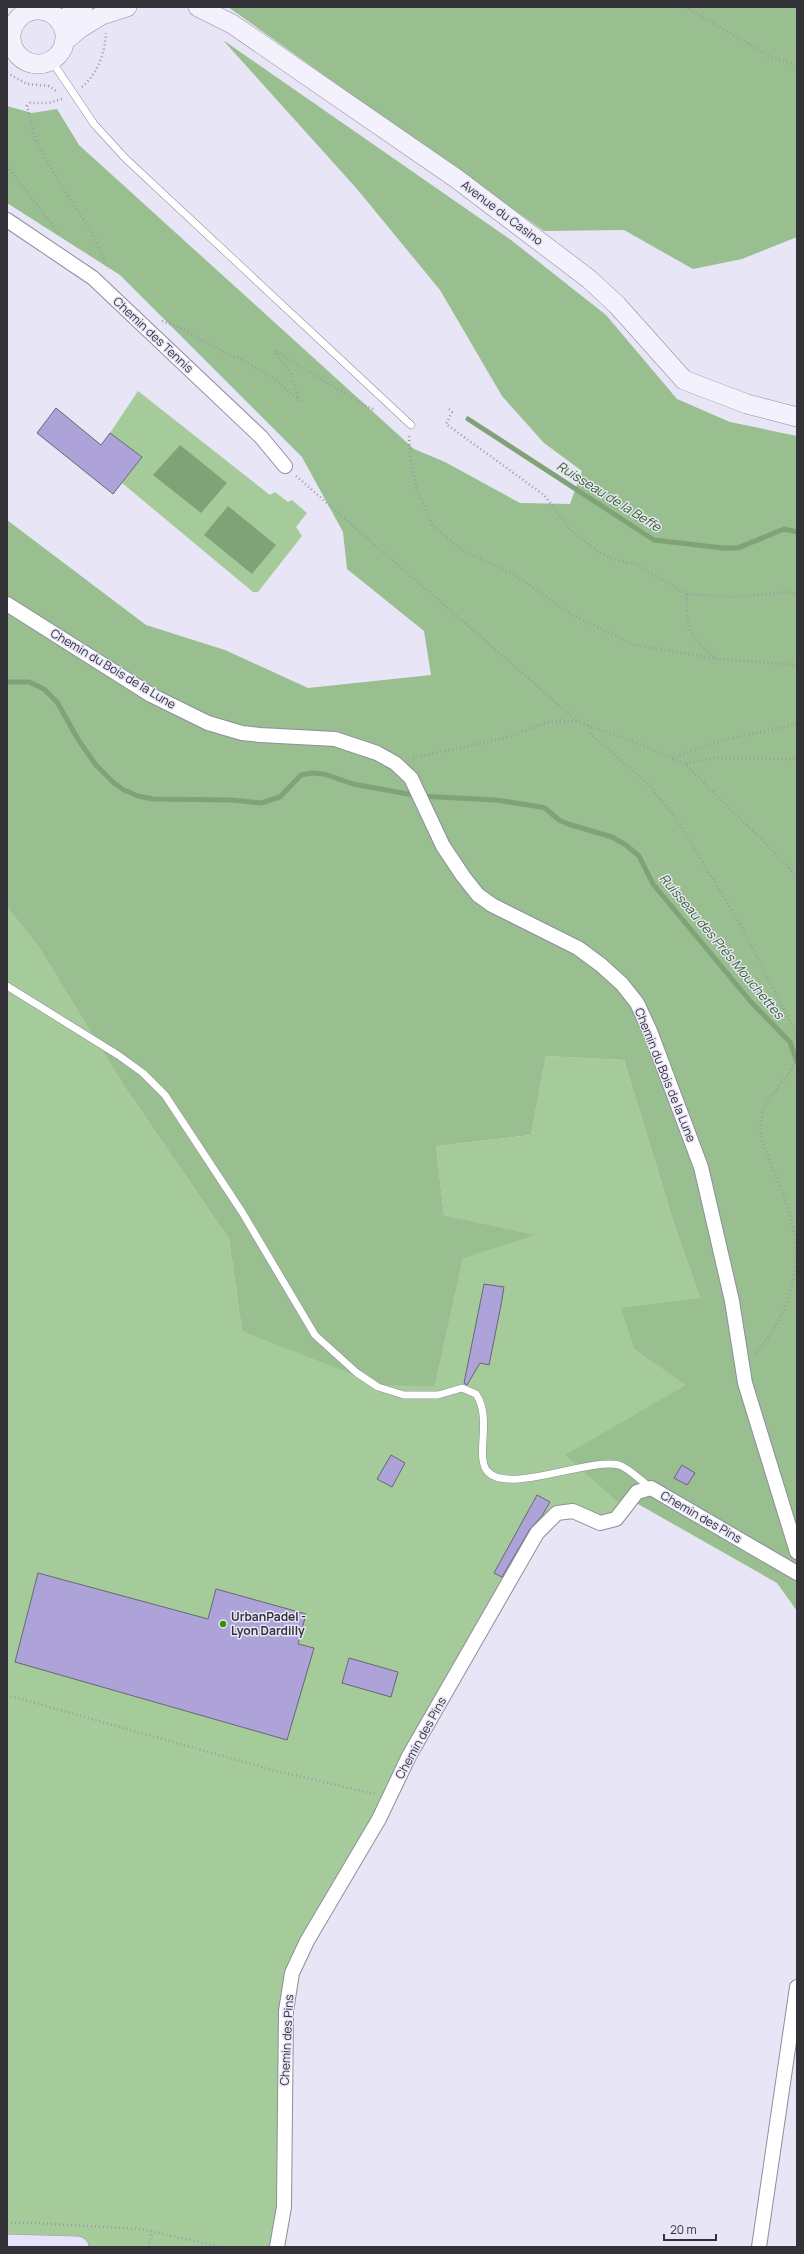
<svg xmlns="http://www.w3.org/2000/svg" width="804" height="2254" viewBox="0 0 804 2254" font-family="Manrope,sans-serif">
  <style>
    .green { fill: #a5cb9b }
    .forest { fill: #99be8f }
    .water { fill: #7fa376 }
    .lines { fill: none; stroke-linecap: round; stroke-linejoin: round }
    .stream { stroke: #7fa376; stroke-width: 5 }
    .building { fill: #ada3d8; stroke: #696675 }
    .lane-casing { stroke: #908d9d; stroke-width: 8 }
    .street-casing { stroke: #908d9d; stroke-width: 16 }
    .secondary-casing { stroke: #908d9d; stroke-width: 20 }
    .primary-casing { stroke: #9d99b2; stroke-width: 22 }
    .path { stroke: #9c9aa7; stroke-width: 2.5; stroke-dasharray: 1 3; stroke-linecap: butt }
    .lane { stroke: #fff; stroke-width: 7 }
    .street { stroke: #fff; stroke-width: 14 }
    .secondary { stroke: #f3f1fb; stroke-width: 19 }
    .primary { stroke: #e6e3f8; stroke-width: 21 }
    .poi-dot { fill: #349108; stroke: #e8e5f6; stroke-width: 1.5 }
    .labels { text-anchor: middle; stroke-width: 3; stroke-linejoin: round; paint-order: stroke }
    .street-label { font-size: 12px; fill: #333239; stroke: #e8e5f6 }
    .poi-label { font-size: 12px; font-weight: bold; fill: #333239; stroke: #e8e5f6; text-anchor: start }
    .water-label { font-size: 13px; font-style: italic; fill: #346426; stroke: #e8e5f6 }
  </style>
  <rect width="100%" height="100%" fill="#e8e5f6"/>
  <g class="green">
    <path d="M138,391l132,104 5,-3 13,10 4,-2 15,13 -11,14 6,9 -44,56h-5l-131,-109 20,-26 -32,-24z"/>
    <path d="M7,907l31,39 86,140 105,153 13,92 193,55 28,-129 71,-22 -90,-20 -8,-69 95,-11 15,-79 78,4 51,167 25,71 -65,52 52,35 -56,115 -15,19 -43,-8 -36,22 -245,440 -15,274h-270z"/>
  </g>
  <g class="forest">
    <path d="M228,7h569v230l-55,22 -49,10 -69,-39 -80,1z"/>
    <path d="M223,40l288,200 95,75 71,84 53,23 67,14v1175l-20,-28 -146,-83 -13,2 -53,-47 121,-70 -51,-35 -14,-42 79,-10 -25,-71 -51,-167 -78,-4 -15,79 -95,11 8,69 91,20 -72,23 -28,128 -55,-1 -138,-54 -13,-92 -105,-153 -86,-140 -31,-39v-387l139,105 79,25 83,38 123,-13 -7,-44 -77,-62 -4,-37 -41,-75 -182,-182 -113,-72v-97l25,7 25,-4 22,36 335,304 31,13 75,41 50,1 12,-33 -38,-28 -42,-47 -62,-106 -83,-101z"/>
  </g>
  <g class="water">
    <path d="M180,445l47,38 -26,30 -48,-38z"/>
    <path d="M228,506l48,39 -24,29 -48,-39z"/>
  </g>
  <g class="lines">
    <g class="stream">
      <path d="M468,419l186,121 69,8h15l46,-19 13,3"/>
      <path d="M7,682h22l15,7 13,13 22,39 17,24 18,18 10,7 14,6 15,3 79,1 29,3 19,-6 21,-22 11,-2 12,1 29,10 66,12 77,4 39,6 10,2 14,12 9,4 44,13 14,8 13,11 14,28 98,118 39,40 7,20"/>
    </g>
  </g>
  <g class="building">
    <path d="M56,408l45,37 9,-12 32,24 -29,37 -76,-61z"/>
    <path d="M484,1284l20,3 -3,18 -12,60 -9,-2 -13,22 -3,-2z"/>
    <path d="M391,1455l14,8 -13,24 -15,-8z"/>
    <path d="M682,1465l13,8 -8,12 -13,-7z"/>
    <path d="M537,1495l13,7 -8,14 -12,13 -28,48 -8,-4z"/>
    <path d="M38,1573l170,46 8,-30 90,25 -8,30 16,4 -27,92 -272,-78z"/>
    <path d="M349,1658l49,14 -7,25 -49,-14z"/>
  </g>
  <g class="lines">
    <defs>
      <g id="lane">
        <path d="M28,7l1,4"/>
        <path d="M51,60l43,64 31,34 286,267"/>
        <path d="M7,986l111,69 25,18 22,22 77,117 73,123 42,38 21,14 26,8h34l24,-7 14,6c17,25 -2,63 12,78 21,22 100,-14 131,-7 10,3 23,17 32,23"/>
      </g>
      <g id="street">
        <path d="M7,220l86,58 168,159 24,29"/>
        <path d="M7,604l144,91 57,28 34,10 18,2 75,4 42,14 18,10 16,15 32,68 20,30 15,19 14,10 86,43 23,17 21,19 15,19 13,28 51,136 31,134 13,82 52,169"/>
        <path d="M277,2247l7,-40 2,-196 6,-38 15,-32 72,-122 30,-63 128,-223 20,-20 16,-2 27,12 16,-4 21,-27 14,-4 146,85"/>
        <path d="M759,2247l38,-260"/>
      </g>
      <g id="secondary">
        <path d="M198,7l34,17 225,155 132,100 28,26 67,75 63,24 50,13"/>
        <circle cx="38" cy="37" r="27"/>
        <path d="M60,21l23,-14"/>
        <path d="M65,41l14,-12 23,-14 25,-8"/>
      </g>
      <path id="primary" d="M7,2245l71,2"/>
    </defs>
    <use href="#lane" class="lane-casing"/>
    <use href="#street" class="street-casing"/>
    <use href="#secondary" class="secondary-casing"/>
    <use href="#primary" class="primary-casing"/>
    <g class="path">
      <path d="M685,7l86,50 26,8"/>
      <path d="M7,73l20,11 22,2 7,5"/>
      <path d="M82,87c16,-14 23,-34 24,-54"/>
      <path d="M62,99l-13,4h-19l-3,3 9,35 28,49 29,44 15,35"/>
      <path d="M7,166l53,69"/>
      <path d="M162,321l20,8 47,26 12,4 38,23 20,19 -8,-27 -17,-24 90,55 11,5"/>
      <path d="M449,409l3,3 -6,12 98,71 29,37 27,21 16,7 19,4 52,30 47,3 54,-5 9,2"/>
      <path d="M409,436l1,20 6,31 17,39 30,25 49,22 59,41 63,31 83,14 80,6"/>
      <path d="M296,476l280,244"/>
      <path d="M687,594c-2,37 3,42 29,65"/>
      <path d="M588,725l5,11 55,48 29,36 67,111 50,98 3,11"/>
      <path d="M413,758l96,-21 38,-15 29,-1 56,20 53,23 103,102 9,14"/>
      <path d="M672,758l51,-18 74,-16"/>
      <path d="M686,764l26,-6 85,1"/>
      <path d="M755,1353c24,-24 39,-60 41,-94 1,-19 -5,-41 -11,-60 -6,-19 -21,-46 -24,-66 -4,-37 28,-47 36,-78"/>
      <path d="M7,1695l265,75 103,24"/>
      <path d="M7,2223h28l106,6 81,18"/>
      <path d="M148,2247l4,-15"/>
    </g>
    <use href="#lane" class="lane"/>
    <use href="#street" class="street"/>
    <use href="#secondary" class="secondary"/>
    <use href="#primary" class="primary"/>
  </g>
  <circle class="poi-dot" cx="223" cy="1624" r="4"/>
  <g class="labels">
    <g class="street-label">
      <text transform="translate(502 213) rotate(37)" y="4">Avenue du Casino</text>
      <text transform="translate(153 335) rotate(43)" y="4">Chemin des Tennis</text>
      <text transform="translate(113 669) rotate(31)" y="4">Chemin du Bois de la Lune</text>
      <text transform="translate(665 1075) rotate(68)" y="4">Chemin du Bois de la Lune</text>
      <text transform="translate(701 1517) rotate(30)" y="4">Chemin des Pins</text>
      <text transform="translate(421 1738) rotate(-61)" y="4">Chemin des Pins</text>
      <text transform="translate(287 2040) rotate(-87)" y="4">Chemin des Pins</text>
    </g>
    <g class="poi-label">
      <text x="231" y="1621">UrbanPadel -<tspan x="231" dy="14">Lyon Dardilly</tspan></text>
    </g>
    <g class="water-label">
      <text transform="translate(609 496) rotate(32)" y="5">Ruisseau de la Beffe</text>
      <text transform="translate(722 946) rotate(50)" y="5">Ruisseau des Prés Mouchettes</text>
    </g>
  </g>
  <rect width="804" height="2254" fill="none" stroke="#333239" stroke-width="16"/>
  <path d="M664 2234v6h52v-6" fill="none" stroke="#333239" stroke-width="2"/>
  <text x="670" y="2234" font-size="12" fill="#333239" stroke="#e8e5f6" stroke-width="3" paint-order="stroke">20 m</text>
</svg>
